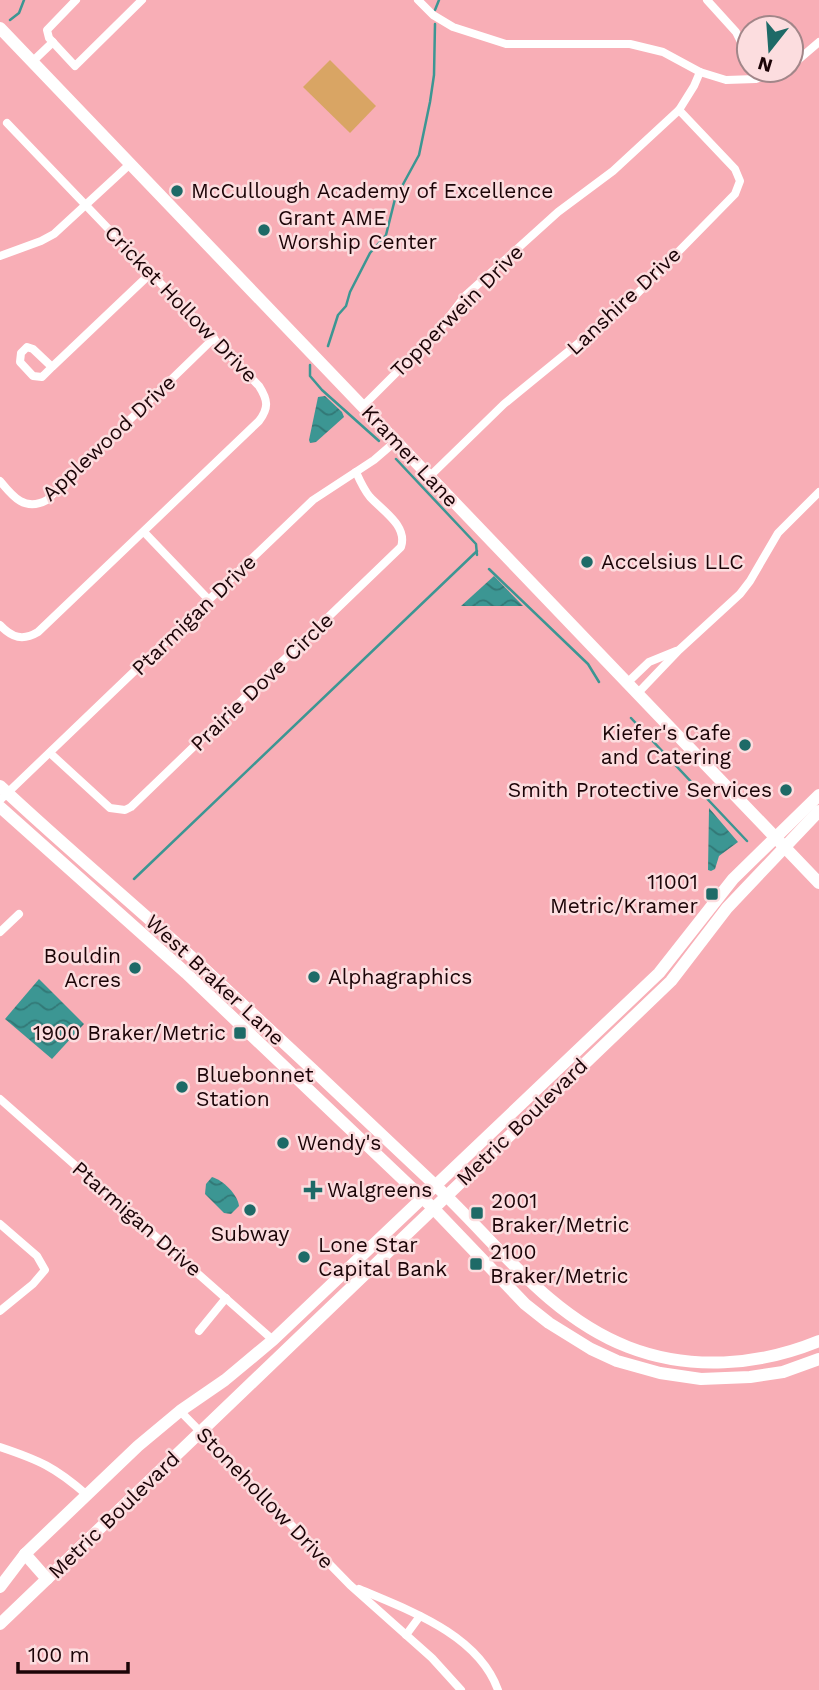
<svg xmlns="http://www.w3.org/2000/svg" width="819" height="1690" viewBox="0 0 819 1690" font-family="'Work Sans',sans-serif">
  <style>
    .garden { fill: #d9a564 }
    .water { fill: url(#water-waves) }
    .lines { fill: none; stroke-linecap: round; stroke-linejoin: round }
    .stream { stroke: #3c9693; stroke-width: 2.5 }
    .street { stroke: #fff; stroke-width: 8 }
    .secondary { stroke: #fff; stroke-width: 12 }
    .poi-dot { fill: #1e6a67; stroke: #fcdddf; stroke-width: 2.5 }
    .labels { text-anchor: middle; stroke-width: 5; stroke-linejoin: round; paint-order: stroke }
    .poi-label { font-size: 21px; fill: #1b0407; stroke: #fcdddf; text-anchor: start }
    .street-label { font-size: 21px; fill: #1b0407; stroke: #fcdddf }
  </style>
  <defs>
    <pattern id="water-waves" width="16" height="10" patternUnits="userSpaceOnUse" patternTransform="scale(1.75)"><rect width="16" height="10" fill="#3c9693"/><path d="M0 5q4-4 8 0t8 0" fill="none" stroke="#327876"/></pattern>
  </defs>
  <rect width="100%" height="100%" fill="#f8aeb6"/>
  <path class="garden" d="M330,60l46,46 -26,27 -47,-46z"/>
  <g class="water">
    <path d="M325,396l17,16 2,5 -28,25 -6,1 -1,-3 9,-43z"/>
    <path d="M494,576l29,30h-62z"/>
    <path d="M709,808l29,34 -19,14 -4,13 -4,2 -3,-1z"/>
    <path d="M39,979l45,45 -32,35 -47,-40z"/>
    <path d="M212,1177c11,3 26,18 27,29l-8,8 -7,-1 -19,-19 1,-10z"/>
  </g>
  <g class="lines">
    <g class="stream">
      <path d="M435,10l4,-10"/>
      <path d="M10,20l9,-7 5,-13"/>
      <path d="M328,346l10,-31 8,-9 4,-14 20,-39 16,-18 9,-36 24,-44 11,-53 4,-27 1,-51"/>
      <path d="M310,365v11l12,14 57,51"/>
      <path d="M396,459l80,85 1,11"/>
      <path d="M489,569l99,95 11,18"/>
      <path d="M631,718l116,123"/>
      <path d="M134,879l343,-328"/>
    </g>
    <g class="street">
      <path d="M76,0l-29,30 2,8 26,28 67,-66"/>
      <path d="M418,0l15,15 20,12 53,17h124l33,8 37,20 26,8 30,-1 27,-9"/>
      <path d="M707,0l29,32 13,26"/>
      <path d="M32,62l21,-20"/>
      <path d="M791,66l28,-24"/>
      <path d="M0,256l41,-15 13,-7 76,-70"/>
      <path d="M52,367l-19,-18 -6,-2 -6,6 -1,9 13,14 9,1 10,-10 99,-94"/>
      <path d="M363,406l77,-77 25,-33 93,-84 55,-41 66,-61 15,-24 6,-14"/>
      <path d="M429,477l75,-73 126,-103 105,-107 5,-13 -5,-12 -56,-59"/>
      <path d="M0,481c13,16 25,31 47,19l167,-162"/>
      <path d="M144,532l65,68"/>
      <path d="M0,625c12,13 23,16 38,7l221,-211c10,-13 9,-21 0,-35l-252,-263"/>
      <path d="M627,683l22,-21 27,-11"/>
      <path d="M637,694l42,-44 61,-56 10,-13 28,-48 41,-41"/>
      <path d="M50,753l60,55 15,2 6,-3 270,-260c7,-21 -18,-36 -31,-50 -6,-7 -10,-16 -14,-25"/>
      <path d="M0,800l313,-300 61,-40 22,-19"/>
      <path d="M0,932l19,-18"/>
      <path d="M0,1099l273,241"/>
      <path d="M0,1224l37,32 8,14 -12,14 -33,27"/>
      <path d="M199,1331l27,-33"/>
      <path d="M180,1411l170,174 82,73 29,32"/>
      <path d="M0,1447c39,13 55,20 87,48"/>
      <path d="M359,1589c49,21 119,45 139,101"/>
      <path d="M406,1635l14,-19"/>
    </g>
    <g class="secondary">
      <path d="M0,28l819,855"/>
      <path d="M0,786c64,60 132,117 197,176 80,74 160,149 239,224 61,57 112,130 192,161 62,24 130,19 191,-6"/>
      <path d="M0,807l186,166 247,235 92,96 24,19 42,26 26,12 43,12 41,6 49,-2 33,-5 36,-13"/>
      <path d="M25,1554l22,25"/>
      <path d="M0,1587l25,-33 113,-108 42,-35 45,-31 48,-40 386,-367 74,-94 86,-84"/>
      <path d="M0,1624l671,-643 56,-73 92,-97"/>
    </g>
  </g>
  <g class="poi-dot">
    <circle cx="177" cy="191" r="7"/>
    <circle cx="264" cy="230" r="7"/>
    <circle cx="587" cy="562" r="7"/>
    <circle cx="745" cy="745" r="7"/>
    <circle cx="786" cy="790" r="7"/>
    <rect x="705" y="887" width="14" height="14" rx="3.5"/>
    <circle cx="135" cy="968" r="7"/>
    <circle cx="314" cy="977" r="7"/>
    <rect x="233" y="1026" width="14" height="14" rx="3.5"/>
    <circle cx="182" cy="1087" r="7"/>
    <circle cx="283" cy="1143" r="7"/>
    <path d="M309.5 1179.5h7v7h7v7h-7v7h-7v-7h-7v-7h7z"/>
    <circle cx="250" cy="1210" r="7"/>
    <rect x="470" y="1206" width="14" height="14" rx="3.5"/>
    <circle cx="304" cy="1257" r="7"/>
    <rect x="469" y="1257" width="14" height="14" rx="3.5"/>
  </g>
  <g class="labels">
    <g class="poi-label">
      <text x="191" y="198">McCullough Academy of Excellence</text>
      <text x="278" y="225">Grant AME<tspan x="278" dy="24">Worship Center</tspan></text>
      <text x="601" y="569">Accelsius LLC</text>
      <text x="731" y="740" text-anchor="end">Kiefer's Cafe<tspan x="731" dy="24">and Catering</tspan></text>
      <text x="772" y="797" text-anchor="end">Smith Protective Services</text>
      <text x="698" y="889" text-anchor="end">11001<tspan x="698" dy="24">Metric/Kramer</tspan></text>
      <text x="121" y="963" text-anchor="end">Bouldin<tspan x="121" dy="24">Acres</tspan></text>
      <text x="328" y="984">Alphagraphics</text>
      <text x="226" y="1040" text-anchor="end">1900 Braker/Metric</text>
      <text x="196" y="1082">Bluebonnet<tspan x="196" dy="24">Station</tspan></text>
      <text x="297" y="1150">Wendy's</text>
      <text x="327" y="1197">Walgreens</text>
      <text x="491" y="1208">2001<tspan x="491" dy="24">Braker/Metric</tspan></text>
      <text x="250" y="1241" text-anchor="middle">Subway</text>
      <text x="318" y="1252">Lone Star<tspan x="318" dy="24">Capital Bank</tspan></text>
      <text x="490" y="1259">2100<tspan x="490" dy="24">Braker/Metric</tspan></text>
    </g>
    <g class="street-label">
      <text transform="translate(624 301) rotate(-43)" y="7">Lanshire Drive</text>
      <text transform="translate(181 304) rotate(46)" y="7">Cricket Hollow Drive</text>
      <text transform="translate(457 311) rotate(-45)" y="7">Topperwein Drive</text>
      <text transform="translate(109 438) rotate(-43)" y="7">Applewood Drive</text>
      <text transform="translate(410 456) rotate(47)" y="7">Kramer Lane</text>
      <text transform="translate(194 615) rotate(-44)" y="7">Ptarmigan Drive</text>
      <text transform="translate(262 682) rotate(-44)" y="7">Prairie Dove Circle</text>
      <text transform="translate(215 980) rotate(43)" y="7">West Braker Lane</text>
      <text transform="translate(522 1122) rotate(-44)" y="7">Metric Boulevard</text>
      <text transform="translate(137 1219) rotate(41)" y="7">Ptarmigan Drive</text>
      <text transform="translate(265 1498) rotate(46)" y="7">Stonehollow Drive</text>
      <text transform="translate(114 1515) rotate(-44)" y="7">Metric Boulevard</text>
    </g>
  </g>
  <g transform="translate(770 49) rotate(197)"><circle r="33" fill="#fcdddf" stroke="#a28689" stroke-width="2"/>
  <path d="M0-5L12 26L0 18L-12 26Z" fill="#1e6a67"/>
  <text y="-10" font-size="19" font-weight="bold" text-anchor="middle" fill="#1b0407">N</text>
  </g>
  <path d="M18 1662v10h110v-10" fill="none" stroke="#1b0407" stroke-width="3.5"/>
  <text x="28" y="1662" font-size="21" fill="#1b0407" stroke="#fcdddf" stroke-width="5" paint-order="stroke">100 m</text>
</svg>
